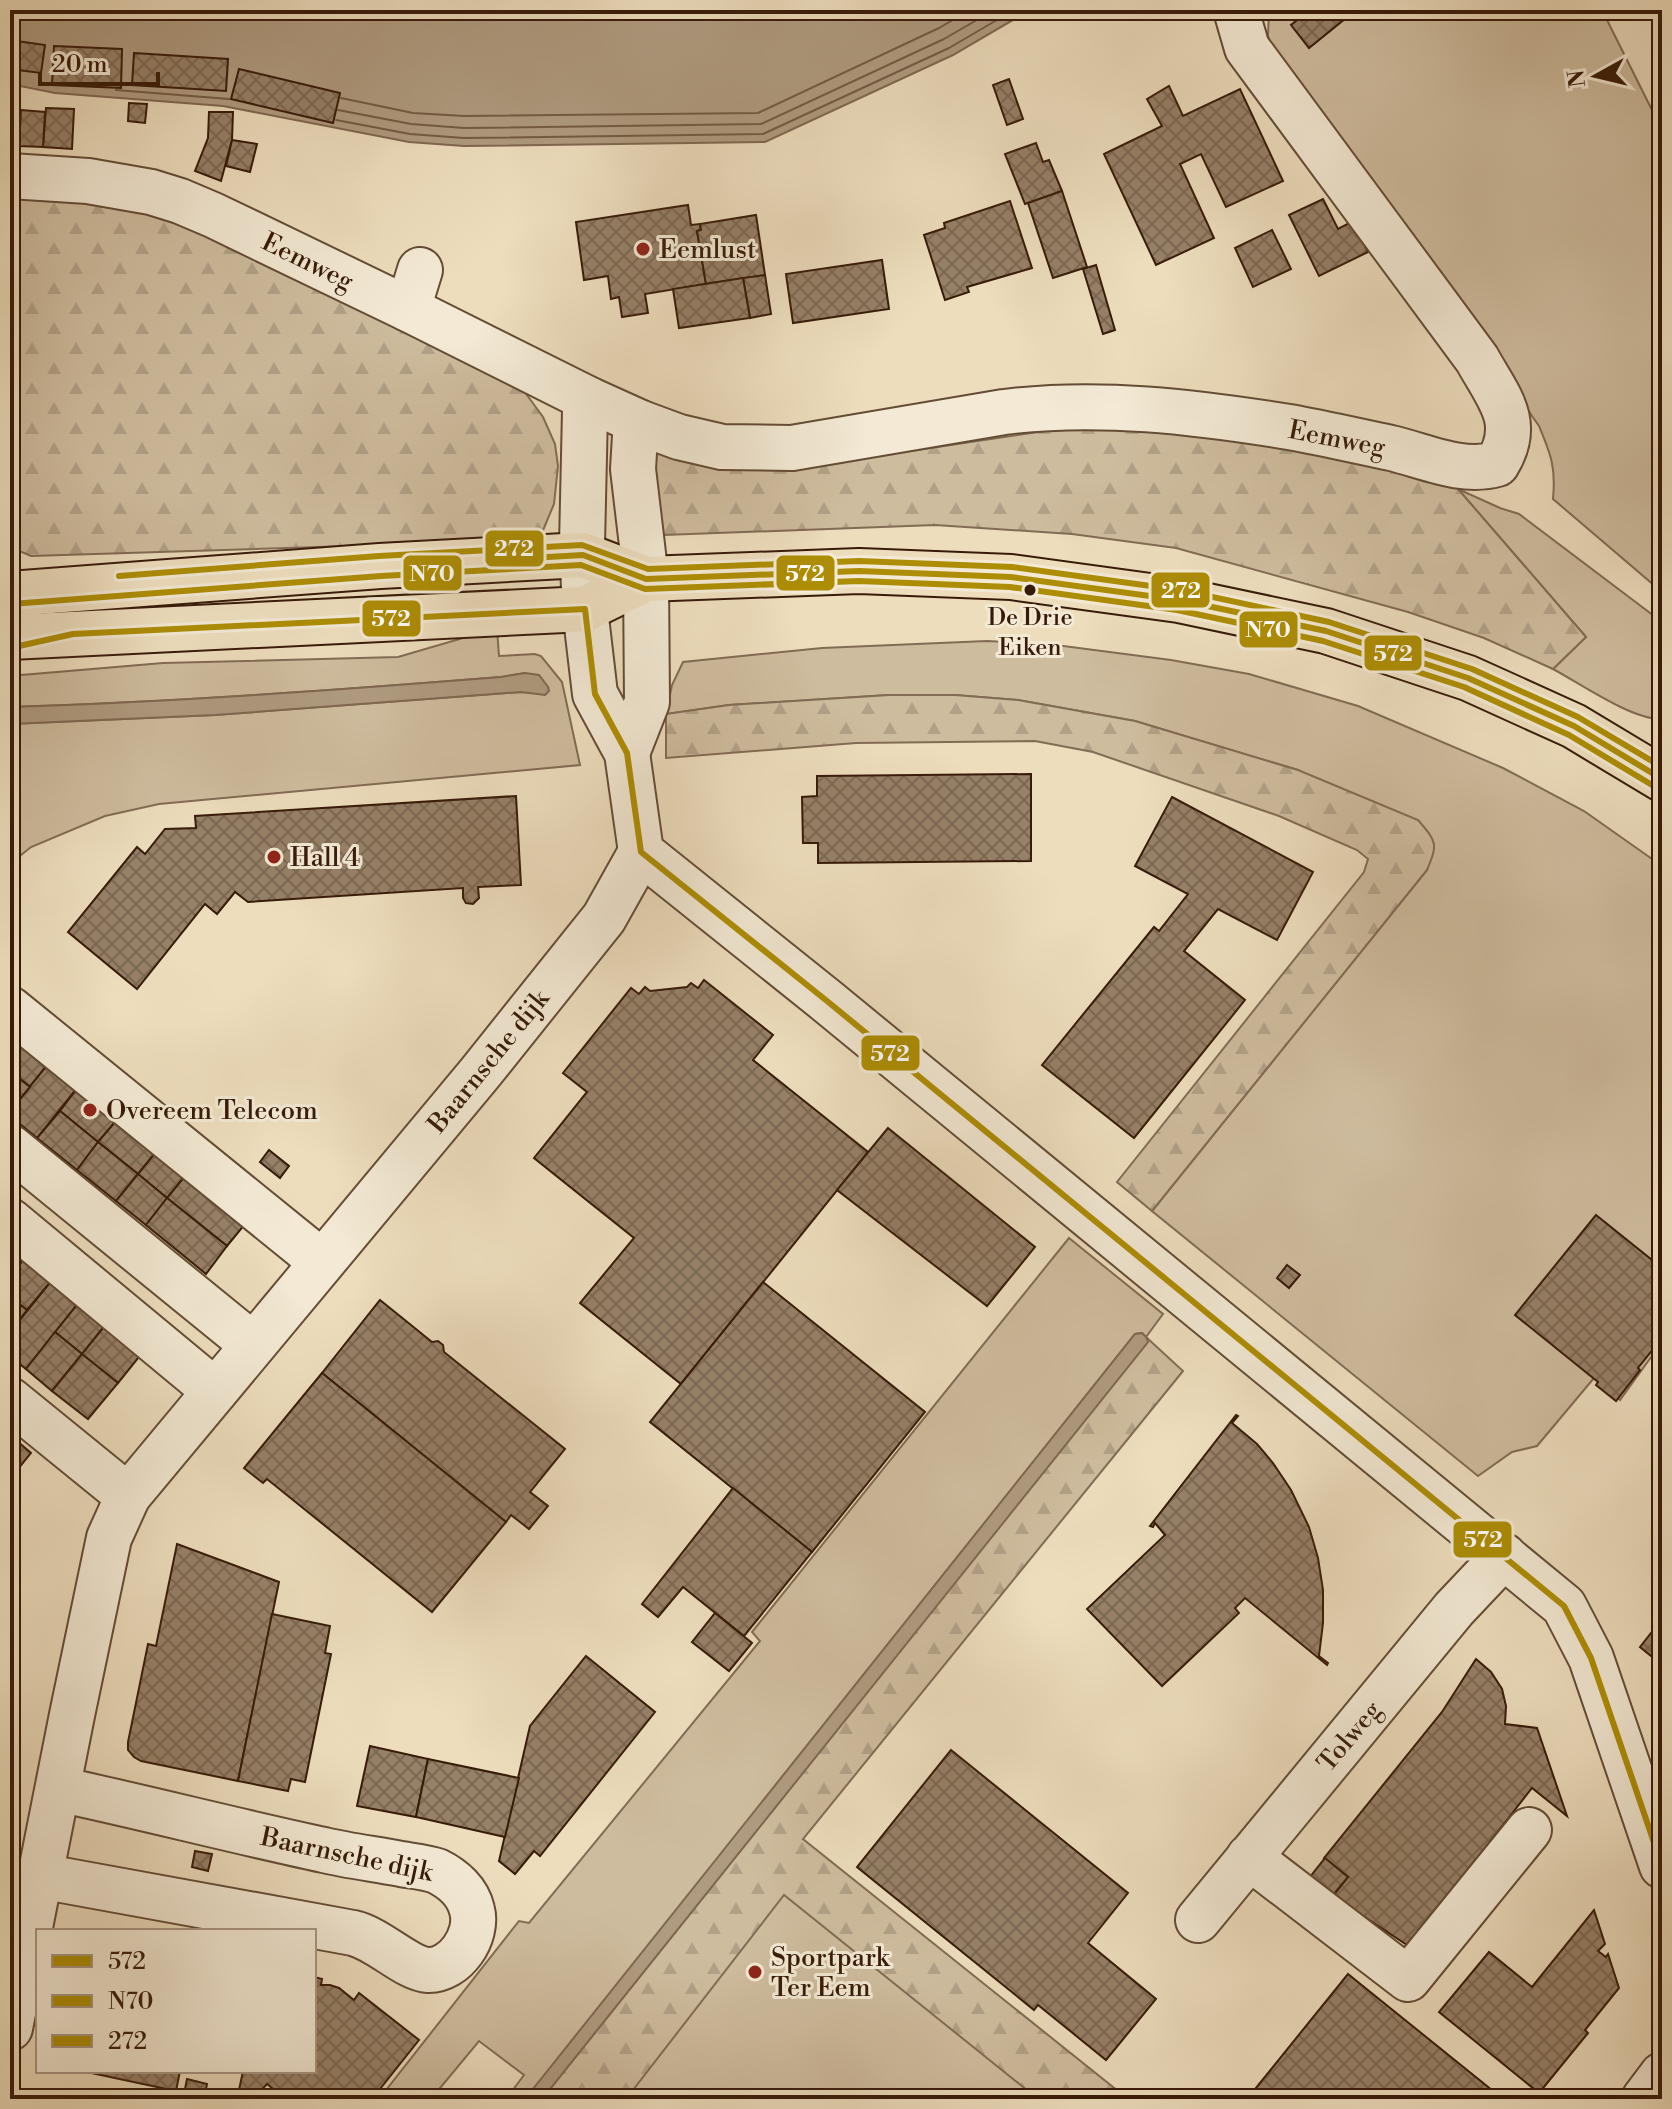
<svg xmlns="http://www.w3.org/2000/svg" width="1672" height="2109" viewBox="0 0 1672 2109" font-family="'Libre Bodoni',serif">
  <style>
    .green { fill: #cebc9e; stroke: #826c54; stroke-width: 2 }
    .forest { fill: url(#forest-firs); stroke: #826c54; stroke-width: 2 }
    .water { fill: #af9b80; stroke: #7f6850; stroke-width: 2 }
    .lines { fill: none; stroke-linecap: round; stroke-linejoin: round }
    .shore { stroke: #735b44; stroke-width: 2 }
    .building { fill: url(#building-cross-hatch); stroke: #371b09; stroke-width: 2 }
    .minor-casing { stroke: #644c36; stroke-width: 48 }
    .major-casing { stroke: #371b09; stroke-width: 48 }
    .minor { stroke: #f3e9d4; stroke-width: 44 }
    .major { stroke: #edddbd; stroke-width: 44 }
    .bus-1-casing { stroke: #f3e9d4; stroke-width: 12 }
    .bus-2-casing { stroke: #f3e9d4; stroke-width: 12 }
    .bus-3-casing { stroke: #f3e9d4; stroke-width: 12 }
    .bus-1 { stroke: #ad8d04; stroke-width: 6 }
    .bus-2 { stroke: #ad8d04; stroke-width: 6 }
    .bus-3 { stroke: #ad8d04; stroke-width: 6 }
    .poi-dot { fill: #8f2418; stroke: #f3e9d4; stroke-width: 3 }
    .bus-dot { fill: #371b09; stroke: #f3e9d4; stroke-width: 3 }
    .labels { text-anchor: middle; stroke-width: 6; stroke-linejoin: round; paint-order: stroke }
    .bus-label { font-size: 24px; fill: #371b09; stroke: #f3e9d4 }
    .poi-label { font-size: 26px; fill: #371b09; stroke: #f3e9d4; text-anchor: start }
    .street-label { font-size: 26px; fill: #371b09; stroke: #f3e9d4 }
    .line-badge { stroke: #f3e9d4; stroke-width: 3 }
    .badge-label { font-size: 22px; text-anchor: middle; font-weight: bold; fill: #fff }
  </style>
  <defs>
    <pattern id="forest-firs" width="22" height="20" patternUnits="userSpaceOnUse" patternTransform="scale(2)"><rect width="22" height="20" fill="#cebc9e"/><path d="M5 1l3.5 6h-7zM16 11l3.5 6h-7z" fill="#b2a187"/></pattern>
    <pattern id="building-cross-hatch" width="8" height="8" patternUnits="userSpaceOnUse" patternTransform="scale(2)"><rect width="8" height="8" fill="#968067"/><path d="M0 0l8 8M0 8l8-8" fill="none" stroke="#7b6853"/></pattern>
  </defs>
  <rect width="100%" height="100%" fill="#edddbd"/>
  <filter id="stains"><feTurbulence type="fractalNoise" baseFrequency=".0025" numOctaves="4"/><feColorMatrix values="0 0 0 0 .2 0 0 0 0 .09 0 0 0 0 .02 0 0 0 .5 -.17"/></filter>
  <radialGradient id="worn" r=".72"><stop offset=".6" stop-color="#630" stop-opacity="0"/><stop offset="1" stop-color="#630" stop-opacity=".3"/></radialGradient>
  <g class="green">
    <path d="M1269,10h333l60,120v462l-109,-93c3,-32 -2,-44 -14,-73l-266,-376 -5,-14z"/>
    <path d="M1458,489l42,19 19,6 143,108v97c-30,1 -81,-35 -109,-50l33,-32z"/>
    <path d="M497,628l2,28 36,-2 6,2 21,26 18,83 -421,39 -54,12 -74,31 -21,17v-140l205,-9 306,-23 16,1 -12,-20 -24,4c-164,13 -327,25 -491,30v-31l153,-13 235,-6z"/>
    <path d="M987,641l61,3 123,16 78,14 109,32 145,62 81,43 78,55v476l-42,58 -26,-22 -57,68 -25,6 -34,24 -326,-265 275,-341 -129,-100 -163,-49 -117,-21 -63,-5h-66l-160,10 -63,9 6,-29 11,-23 139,-14z"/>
    <path d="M1069,1238l94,76 -17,23 -4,-4 -7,1 -407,511 312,254h-534l18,-24 -45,-34 -48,58h-52l140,-178 10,2 231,-282 -8,-9z"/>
  </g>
  <g class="forest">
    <path d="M10,186l164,29 350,176 19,26 12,27 3,22 -4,38 -15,36 -508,16 -21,-9z"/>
    <path d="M1099,423l203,23 138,34 18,9 128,148 -33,32 -69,-31 -76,-26 -232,-64 -104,-14 -137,-9 -271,10 -23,-53 8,-35 144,15 117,-11z"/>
    <path d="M889,695h66l63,5 117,21 163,49 120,50c19,22 20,24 9,50l-275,341 -35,-29 247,-310 4,-13 -11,-9 -78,-34 -186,-64 -58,-11 -179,2 -190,15v-44l63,-9z"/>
    <path d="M1146,1337l37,34 -380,468 325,260h-90l-254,-204 -158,204h-84l605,-757z"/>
  </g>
  <g class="water">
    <path d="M10,10h1020l-77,45 -188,87 -301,4 -55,-4 -186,-36 -168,-13 -45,-9z"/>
    <path d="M525,673l14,2 9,12 1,4 -4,4 -24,-3 -306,23 -205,9v-17c164,-5 327,-17 491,-30z"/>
    <path d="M1142,1333l4,4 2,5 -606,757h-17l610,-765z"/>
  </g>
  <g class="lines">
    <g class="shore">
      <path d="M116,90l113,9"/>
      <path d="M341,98l72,15 51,3 294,-3 181,-85 31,-18"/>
      <path d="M338,110l73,14 53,4 297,-4 183,-85 50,-29"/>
      <path d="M336,120l74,14 54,4 299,-4 186,-86 65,-38"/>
    </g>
  </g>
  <g class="building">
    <path d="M1310,10h46l-47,38 -18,-23z"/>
    <path d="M10,40l35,5 -4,28 -31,-4z"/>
    <path d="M54,46l68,3 -1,39 -69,-3z"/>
    <path d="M134,53l94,6 -2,32 -94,-6z"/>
    <path d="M239,69l101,24 -7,30 -102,-24z"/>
    <path d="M1009,79l14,40 -16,6 -14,-40z"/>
    <path d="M1169,86l14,30 57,-27 43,92 -57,26 -25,-53 -21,10 34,74 -58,27 -52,-111 58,-28 -15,-27z"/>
    <path d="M129,103l18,1 -2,19 -17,-2z"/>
    <path d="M46,108l28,1 -2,40 -29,-2z"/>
    <path d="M21,110l24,2 -2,35 -24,-1z"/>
    <path d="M209,112h24l-1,28 -11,41 -26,-10 13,-33z"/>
    <path d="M232,140l25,4 -7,28 -24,-6z"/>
    <path d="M1036,143l7,19 6,-2 13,31 -37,13 -20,-50z"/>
    <path d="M1062,191l25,76 -34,11 -25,-75z"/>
    <path d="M1323,199l15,30 15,-8 15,31 -49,24 -30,-61z"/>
    <path d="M1010,201l22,67 -65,19 2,5 -24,8 -21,-65 21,-7 -1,-5z"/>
    <path d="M688,205l3,20 9,-1 1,6 -4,1 9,53 -61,10 3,19 -26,4 -3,-20 -8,2 -3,-23 -24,4 -8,-58z"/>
    <path d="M756,215l9,60 -59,9 -9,-53 4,-1 -1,-6z"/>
    <path d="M1272,230l19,39 -38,18 -18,-39z"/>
    <path d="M882,260l7,49 -96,14 -7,-49z"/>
    <path d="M1096,265l19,65 -12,4 -20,-65z"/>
    <path d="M765,275l6,39 -21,4 -7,-40z"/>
    <path d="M743,278l7,40 -71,10 -6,-39z"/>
    <path d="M1031,774v87l-213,2v-20h-15l-1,-46 15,-1v-20z"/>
    <path d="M516,796l5,89 -43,2 1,11 -6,6 -7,-1 -3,-5v-10l-215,14 -13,-10 -18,22 -12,-10 -68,85 -69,-57 69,-85 8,7 20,-25 31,-1 -1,-12z"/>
    <path d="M1172,797l141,75 -36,68 -59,-31 -34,42 61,49 -111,138 -92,-73 112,-138 5,4 29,-37 -53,-28z"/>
    <path d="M704,980l69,55 -20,25 115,92 -187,232 -101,-81 54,-65 -100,-80 53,-66 -24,-19 68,-85 8,6 6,-7 5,4 37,-4 4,-4 7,5z"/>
    <path d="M22,1035l30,24 -22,28 -20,-16v-20z"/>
    <path d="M52,1059l29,24 -44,55 -27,-22v-5z"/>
    <path d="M10,1071l20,16 -20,24z"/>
    <path d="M81,1083l40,32 -23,27 -38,-31z"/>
    <path d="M60,1111l38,31 -21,28 -40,-32z"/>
    <path d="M121,1115l39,32 -22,27 -40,-32z"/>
    <path d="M888,1128l147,119 -48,59 -150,-116z"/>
    <path d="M98,1142l40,32 -22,27 -39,-31z"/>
    <path d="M160,1147l30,23 -23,28 -29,-24z"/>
    <path d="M269,1150l20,16 -9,12 -20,-16z"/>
    <path d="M190,1170l60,48 -23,28 -60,-48z"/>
    <path d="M138,1174l29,24 -21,27 -30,-24z"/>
    <path d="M167,1198l60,48 -21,28 -60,-49z"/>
    <path d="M1596,1215l66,53v70l-24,30 2,2 -24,31 -20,-16 2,-3 -83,-67z"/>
    <path d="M10,1236l20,16 -20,24z"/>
    <path d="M30,1252l27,22 -30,36 -17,-13v-21z"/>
    <path d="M1287,1265l13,10 -11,13 -12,-10z"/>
    <path d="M57,1274l27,22 -58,73 -16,-13v-24z"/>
    <path d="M763,1282l162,130 -113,140 -162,-130z"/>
    <path d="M84,1296l27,22 -29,36 -27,-22z"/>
    <path d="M10,1297l17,13 -17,22z"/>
    <path d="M380,1300l52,42 6,-1 5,4 1,7 121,97 -35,43 18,14 -19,23 -18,-14 -5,7 -184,-149z"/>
    <path d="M111,1318l36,29 -29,36 -36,-29z"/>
    <path d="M55,1332l27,22 -30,37 -26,-22z"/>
    <path d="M82,1354l36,29 -30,36 -36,-28z"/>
    <path d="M322,1373l184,149 -74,90 -165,-133 -4,4 -19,-15z"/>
    <path d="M1236,1415l2,1 -6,7 25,21 16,19 18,27 18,37 9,31 5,32v33l-4,33 9,7 -1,2 -82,-67 -10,10 4,5 -77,73 -75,-77 78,-74 -10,-12 -2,4 -3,-1z"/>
    <path d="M10,1435l21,18 -21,26z"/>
    <path d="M733,1488l79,64 -68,84 -61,-49 -25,30 -16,-13z"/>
    <path d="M177,1544l102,38 -41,199 -97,-20 -7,-4 -6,-7v-8l20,-98 8,2z"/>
    <path d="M715,1613l37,30 -23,28 -37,-29z"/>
    <path d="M272,1614l58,12 -5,27 6,1 -26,128 -14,-3 -3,12 -50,-10z"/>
    <path d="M1662,1619v46l-22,-18z"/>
    <path d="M586,1656l69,56 -115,144 -6,-5 -19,23 -16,-13 31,-135z"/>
    <path d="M1476,1659l15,13 11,17 4,17 -1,18 32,4 30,88 -35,-28 -43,55 6,5 -82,101 -80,-53 15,-19 -24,-19 118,-146z"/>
    <path d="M370,1746l58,13 -12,58 -59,-11z"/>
    <path d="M951,1750l177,143 -40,50 68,56 -50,61 -68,-55 -4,5 -177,-143z"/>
    <path d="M428,1759l91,19 -14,59 -89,-20z"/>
    <path d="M195,1851l17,3 -4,17 -16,-4z"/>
    <path d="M1325,1858l23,19 -19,23 -23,-18z"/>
    <path d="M1594,1910l11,34 -7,7 8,6 2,-3 11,34 -34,42 3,3 -49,60 -100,-81 50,-60 43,35z"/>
    <path d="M1348,1974l155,125h-256z"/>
    <path d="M314,1977l8,2 -1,6h9l9,3 15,12 5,-7 60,47 -47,59h-99l5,-6 -11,-9 -9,10 -19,-4 4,-19h71z"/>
    <path d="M91,2071h89l-4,20 -85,-18z"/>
    <path d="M187,2079l20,5 -3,15h-21z"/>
  </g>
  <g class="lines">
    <defs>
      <g id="minor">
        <path d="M10,176l78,5 63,11 29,9 33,14 195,94 182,91 51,23 38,14 43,10 70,1 212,-36c94,-12 192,0 285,15 34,6 68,14 102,21 34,8 71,26 106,16 26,-42 1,-67 -20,-105l-230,-311 -11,-38"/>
        <path d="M408,309l12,-39"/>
        <path d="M590,400l-5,11 -3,134 3,64 10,85 32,59 14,99 186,149 737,605 27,52 71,208"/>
        <path d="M627,753l20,-51 -1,-123 -13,-110 2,-33 6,-13"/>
        <path d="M10,1009l312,253"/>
        <path d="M10,1147l243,198"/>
        <path d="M10,1221l205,170"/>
        <path d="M10,1400l118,96"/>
        <path d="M1249,1857l159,122 121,-149"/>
        <path d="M40,1876l313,57c26,6 54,36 75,37 27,1 51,-34 44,-60 -4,-18 -19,-31 -35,-39 -11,-4 -24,-5 -36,-7 -26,-5 -52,-8 -77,-14 -89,-19 -177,-42 -266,-61"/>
        <path d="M1198,1920l256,-311 50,-53"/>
        <path d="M10,2028l62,-313 37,-177 19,-42 352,-423 124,-155 37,-66"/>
        <path d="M1644,2099l18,-24"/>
      </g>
      <g id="major">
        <path d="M10,594l370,-28 203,-11 63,24 213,-8 152,6 168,23 147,31 142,47 106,48 88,53"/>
        <path d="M10,637l575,-28 61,-30"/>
      </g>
    </defs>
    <use href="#minor" class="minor-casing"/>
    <use href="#major" class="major-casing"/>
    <use href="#minor" class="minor"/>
    <use href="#major" class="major"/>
    <defs>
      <g id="bus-1">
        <path d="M512,559l71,-4 63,24 213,-8 152,6 168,23 147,31 142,47 106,48 88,53"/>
        <path d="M10,648l63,-14 512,-25 10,85 32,59 14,99 186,149 737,605 27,52 71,208"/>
      </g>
      <path id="bus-2" d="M11,604l370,-28 200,-11 64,24 214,-8 151,6 167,23 146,31 141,46 105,48 88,53"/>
      <path id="bus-3" d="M119,576l260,-20 203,-11 66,24 211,-8 153,6 168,23 149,32 143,47 106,48 84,50"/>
    </defs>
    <use href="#bus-1" class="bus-1-casing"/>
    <use href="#bus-2" class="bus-2-casing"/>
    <use href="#bus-3" class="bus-3-casing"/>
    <use href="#bus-1" class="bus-1"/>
    <use href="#bus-2" class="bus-2"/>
    <use href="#bus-3" class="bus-3"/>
  </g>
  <g class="poi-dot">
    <circle cx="643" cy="249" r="8"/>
    <circle cx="274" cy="857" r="8"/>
    <circle cx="90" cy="1110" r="8"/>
    <circle cx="755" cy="1972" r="8"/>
  </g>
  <circle class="bus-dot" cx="1030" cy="590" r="7"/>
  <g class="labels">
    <g class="bus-label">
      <text x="1030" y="625">De Drie<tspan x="1030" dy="30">Eiken</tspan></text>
    </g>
    <g class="poi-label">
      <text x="659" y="258">Eemlust</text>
      <text x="290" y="866">Hall 4</text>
      <text x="106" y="1119">Overeem Telecom</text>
      <text x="771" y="1966">Sportpark<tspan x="771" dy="30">Ter Eem</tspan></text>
    </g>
    <g class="street-label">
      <text transform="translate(308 261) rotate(26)" y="9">Eemweg</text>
      <text transform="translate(1337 438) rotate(11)" y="9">Eemweg</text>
      <text transform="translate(488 1061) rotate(-51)" y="9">Baarnsche dijk</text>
      <text transform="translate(1349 1736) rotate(-50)" y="9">Tolweg</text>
      <text transform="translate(347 1854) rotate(12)" y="9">Baarnsche dijk</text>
    </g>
  </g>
  <g class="line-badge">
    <rect x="484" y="529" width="61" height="39" rx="8" fill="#ad8d04"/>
    <rect x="775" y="554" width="61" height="38" rx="8" fill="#ad8d04"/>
    <rect x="402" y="554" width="61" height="38" rx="8" fill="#ad8d04"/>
    <rect x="1150" y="571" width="61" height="38" rx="8" fill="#ad8d04"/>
    <rect x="361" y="599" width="61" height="39" rx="8" fill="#ad8d04"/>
    <rect x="1238" y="610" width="61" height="39" rx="8" fill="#ad8d04"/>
    <rect x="1363" y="634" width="60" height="38" rx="8" fill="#ad8d04"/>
    <rect x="860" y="1034" width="61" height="38" rx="8" fill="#ad8d04"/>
    <rect x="1452" y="1520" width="61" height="39" rx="8" fill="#ad8d04"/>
  </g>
  <g class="badge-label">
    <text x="514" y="556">272</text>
    <text x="805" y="581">572</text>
    <text x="432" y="581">N70</text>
    <text x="1181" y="598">272</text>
    <text x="391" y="626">572</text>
    <text x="1268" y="637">N70</text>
    <text x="1393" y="661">572</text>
    <text x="890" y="1061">572</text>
    <text x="1483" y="1547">572</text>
  </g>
  <rect width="1672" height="2109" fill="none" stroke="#edddbd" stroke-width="40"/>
  <rect x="12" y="12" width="1648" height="2085" fill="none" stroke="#371b09" stroke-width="4"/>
  <rect x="20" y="20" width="1632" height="2069" fill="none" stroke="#371b09" stroke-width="2"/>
  <rect x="36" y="1929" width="280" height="144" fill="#f3e9d4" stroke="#a89783" stroke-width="2"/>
  <rect x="52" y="1955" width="40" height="12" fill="#ad8d04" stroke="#a89783" stroke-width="2"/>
  <text x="108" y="1969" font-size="24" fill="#371b09">572</text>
  <rect x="52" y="1995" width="40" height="12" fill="#ad8d04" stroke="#a89783" stroke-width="2"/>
  <text x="108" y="2009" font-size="24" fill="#371b09">N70</text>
  <rect x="52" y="2035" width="40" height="12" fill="#ad8d04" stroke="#a89783" stroke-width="2"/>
  <text x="108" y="2049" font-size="24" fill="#371b09">272</text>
  <g transform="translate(1596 76) rotate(262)" stroke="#f3e9d4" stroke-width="6" paint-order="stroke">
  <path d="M0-6L14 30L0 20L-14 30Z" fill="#371b09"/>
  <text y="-12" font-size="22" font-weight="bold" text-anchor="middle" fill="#371b09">N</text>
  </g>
  <path d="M40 72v12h118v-12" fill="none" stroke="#371b09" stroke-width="4"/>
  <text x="52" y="72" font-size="24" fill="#371b09" stroke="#f3e9d4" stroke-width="6" paint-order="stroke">20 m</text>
  <rect width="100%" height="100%" filter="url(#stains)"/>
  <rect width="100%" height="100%" fill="url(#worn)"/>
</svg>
